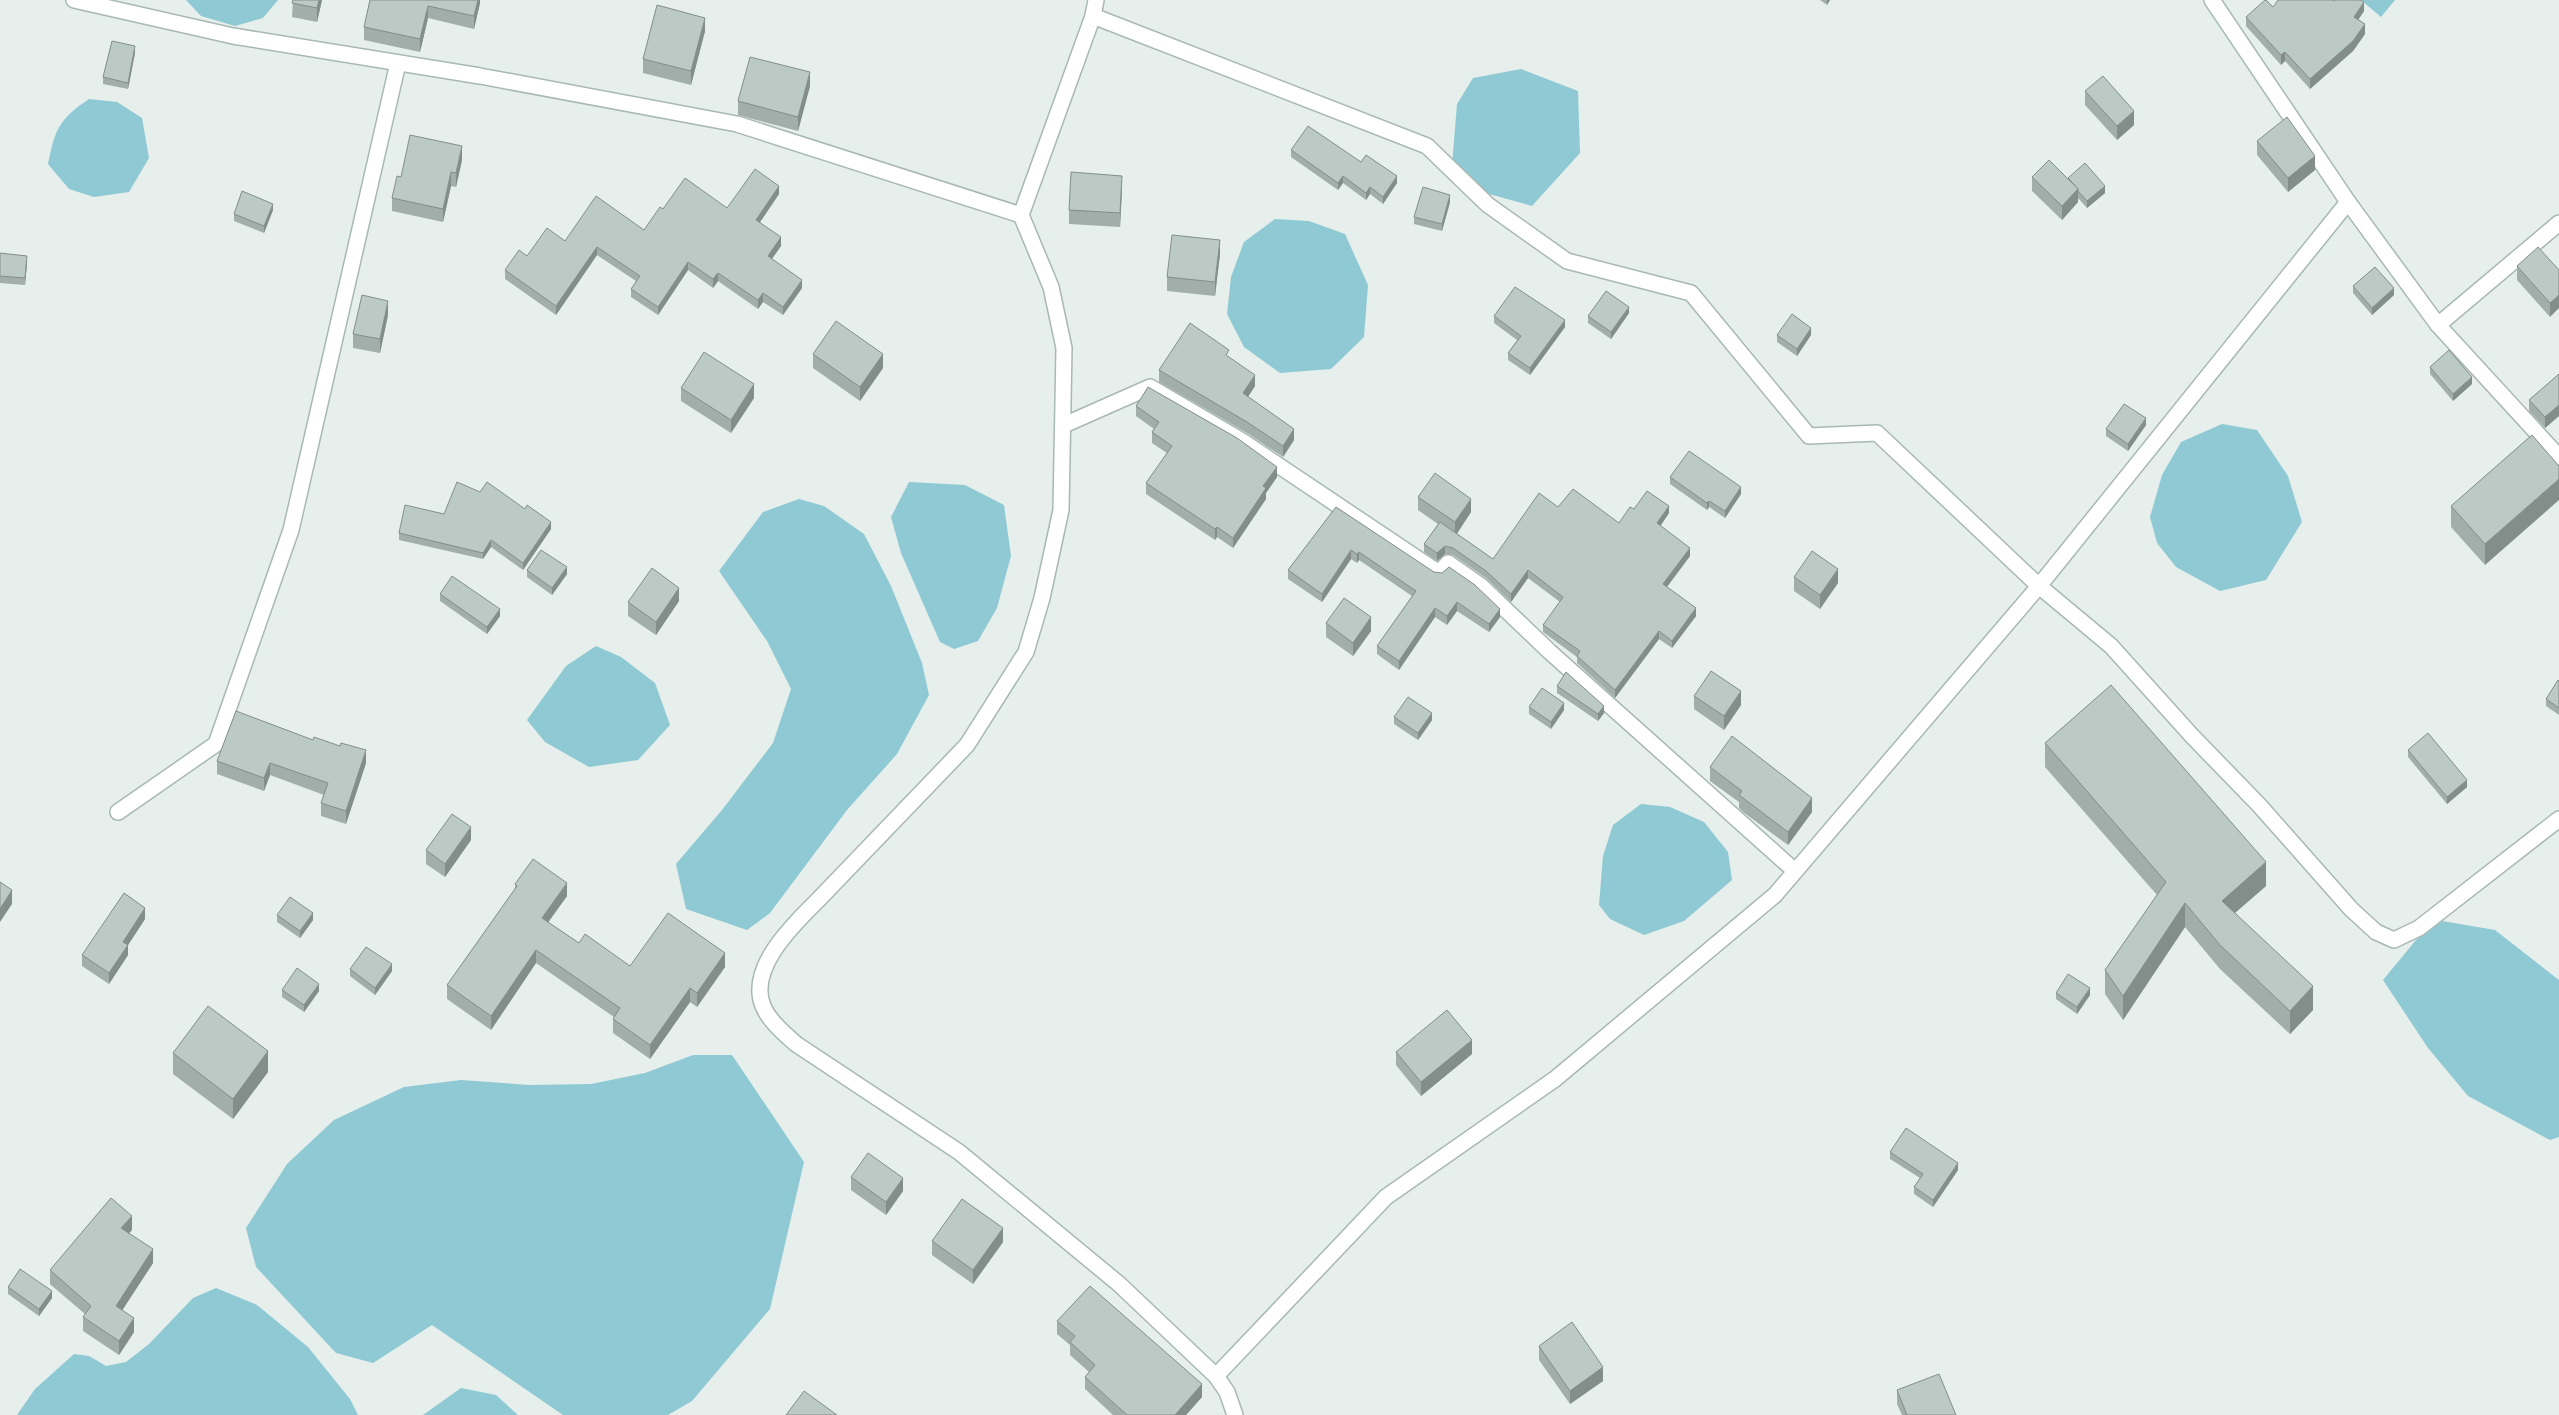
<svg xmlns="http://www.w3.org/2000/svg" width="2559" height="1415" viewBox="0 0 2559 1415" font-family="Jost,sans-serif">
  <style>
    .water { fill: #8ec9d4 }
    .lines { fill: none; stroke-linecap: round; stroke-linejoin: round }
    .minor-casing { stroke: #a8b8b2; stroke-width: 18 }
    .minor { stroke: #fff; stroke-width: 15 }
    .wall { fill: #a1aea9 }
    .shaded-wall { fill: #838d89 }
    .building { fill: #bbcac4; stroke: #838d89 }
  </style>
  <rect width="100%" height="100%" fill="#e6efeb"/>
  <g class="water">
    <path d="M186,0h92l-15,18 -28,8 -34,-10z"/>
    <path d="M2361,0h34l-14,17z"/>
    <path d="M1521,69l57,22 2,62 -48,53 -50,-14 -30,-27 5,-61 16,-26z"/>
    <path d="M89,99l28,3 25,16 7,40 -20,34 -35,5 -25,-8 -21,-25c7,-35 11,-45 41,-65z"/>
    <path d="M1275,219l34,2 36,13 23,51 -4,52 -33,32 -51,4 -36,-26 -17,-33 4,-37 13,-35z"/>
    <path d="M2222,424l35,6 31,46 14,46 -36,58 -46,11 -44,-24 -19,-24 -7,-26 12,-42 19,-33z"/>
    <path d="M909,482l56,3 39,20 7,51 -14,52 -19,33 -24,8 -14,-7 -39,-89 -10,-36z"/>
    <path d="M799,499l25,7 40,28 27,52 31,77 7,32 -32,59 -50,56 -77,103 -23,17 -61,-21 -10,-45 46,-54 51,-67 18,-54 -24,-48 -48,-70 44,-59z"/>
    <path d="M596,646l25,11 34,26 15,42 -32,35 -49,7 -44,-25 -18,-22 39,-54z"/>
    <path d="M1641,804l29,3 34,15 24,30 4,28 -48,41 -40,14 -34,-16 -11,-14 4,-49 10,-31z"/>
    <path d="M2442,921l53,9 64,50v157l-9,3 -82,-44 -40,-48 -45,-68 33,-40z"/>
    <path d="M693,1055h39l72,107 -34,147 -78,92 -24,14h-105l-131,-90 -59,38 -37,-10 -80,-86 -10,-39 41,-64 47,-44 70,-33 57,-7 68,5 62,-1 54,-11z"/>
    <path d="M216,1288l41,17 51,42 42,52 8,16h-341l18,-26 39,-35 15,2 17,10 20,-4 23,-18 44,-46z"/>
    <path d="M461,1388l35,7 22,20h-95z"/>
  </g>
  <g class="lines">
    <defs>
      <g id="minor">
        <path d="M74,0l159,36 247,40 257,48 284,91"/>
        <path d="M1096,0l-3,16 -72,199 30,72 13,61 -3,162 -19,88 -16,54 -59,93 -147,153c-24,24 -73,69 -57,108 6,15 22,28 33,38l163,108 160,132 97,92 11,16 8,23"/>
        <path d="M2212,0l136,202 90,123 121,132"/>
        <path d="M1093,16l334,130 61,59 79,56 124,32 118,143 68,-3 162,153 72,60 81,90 67,69 92,104 25,23 18,8 25,-12 140,-109"/>
        <path d="M2438,325l121,-102"/>
        <path d="M1064,425l86,-38 92,54 197,132 9,-10 33,23 69,66 245,219"/>
        <path d="M118,812l98,-68 75,-214 107,-467"/>
        <path d="M1216,1376l170,-179 169,-118 220,-184 264,-309 309,-384"/>
      </g>
    </defs>
    <use href="#minor" class="minor-casing"/>
    <use href="#minor" class="minor"/>
  </g>
  <g class="wall">
    <path d="M293,0h29l-5,22 -25,-5z"/>
    <path d="M370,0h110v3l-6,26 -46,-11 -8,34 -56,-12v-13z"/>
    <path d="M1820,0h10l-3,5z"/>
    <path d="M2273,7l91,4 -6,9 7,14 -12,17 -43,38 -25,-28 -4,4 -35,-39v-9z"/>
    <path d="M705,31l-14,54 -48,-12v-14z"/>
    <path d="M135,53l-7,36 -25,-5v-7z"/>
    <path d="M810,86l-12,45 -60,-16v-14z"/>
    <path d="M2085,91l49,34 -17,15 -32,-35z"/>
    <path d="M2257,141l58,29 -27,22 -31,-37z"/>
    <path d="M1291,150l70,12 36,21 -14,21 -13,-10 -4,6 -23,-17 -5,7 -47,-33z"/>
    <path d="M462,160l-6,27 -5,-1 -8,36 -51,-11v-13l9,-21z"/>
    <path d="M2032,177l36,1 37,15 -18,15 -9,-10v4l-16,18 -30,-29z"/>
    <path d="M1122,189l-2,38 -51,-3v-14z"/>
    <path d="M779,194l-19,28 21,24 -9,13 30,29 -19,27 -20,-13 -5,7 -40,-28 -5,7 -25,-18 -30,45 -27,-18v-8l5,-8 -39,-26 -41,60 -51,-36v-9l22,-14 38,-15 79,-11 19,-21 64,-1z"/>
    <path d="M1450,202l-8,29 -28,-7v-7z"/>
    <path d="M273,210l-9,23 -30,-12v-7z"/>
    <path d="M0,253l27,10 -2,22 -25,-2z"/>
    <path d="M1220,254l-5,42 -48,-5v-14z"/>
    <path d="M2517,266l42,4 -9,47 -33,-37z"/>
    <path d="M2353,286l41,9 -22,20 -19,-22z"/>
    <path d="M1629,313l-18,26 -23,-16v-7z"/>
    <path d="M388,315l-8,38 -27,-5v-14z"/>
    <path d="M1494,316l71,11 -35,48 -22,-15v-7l9,-13 -23,-17z"/>
    <path d="M1777,335h34l-14,21 -20,-14z"/>
    <path d="M813,354l70,14 -23,33 -47,-33z"/>
    <path d="M1229,357l26,29 -7,11 46,43 -11,17 -36,-24 -88,-51v-12z"/>
    <path d="M2430,367l42,17 -19,17 -23,-27z"/>
    <path d="M2559,374v42l-14,12 -16,-17v-11z"/>
    <path d="M681,388l73,10 -23,35 -50,-32z"/>
    <path d="M1136,406l141,71 -11,16v6l-33,49 -16,-11 -2,3 -69,-46v-11l21,-30 -15,-10v-11l2,-3 -18,-13z"/>
    <path d="M2146,425l-18,26 -22,-15v-7z"/>
    <path d="M2532,435l-47,130 -34,-38v-21z"/>
    <path d="M1670,477l71,17 -16,24 -16,-11 -2,3 -37,-26z"/>
    <path d="M1418,497l53,15 -14,22 36,25 65,-52 61,16 15,-14 35,4 -9,13 30,30 -23,31 29,29 -24,32 -13,-9 -44,59 -38,-35v-6l-34,-25v-7l17,-23 -32,-24 -17,24 -25,-24 -33,-23 -8,-1 -8,7 -13,-9v-8l14,-20 -20,-14z"/>
    <path d="M1336,507l164,110 -11,15 -32,-21 -10,14 -12,-8 -36,53 -22,-16v-8l35,-50 -53,-36 -2,3 -6,-4 -29,43 -34,-23v-9z"/>
    <path d="M444,514l107,15 -28,41 -32,-23 -8,12 -84,-19v-7z"/>
    <path d="M527,570l40,4 -15,21 -25,-18z"/>
    <path d="M1794,577l44,6 -18,26 -26,-18z"/>
    <path d="M440,594l60,22 -13,18 -47,-33z"/>
    <path d="M679,601l-23,34 -28,-19v-14z"/>
    <path d="M1326,623l45,8 -18,25 -27,-19z"/>
    <path d="M2559,681v34l-13,-9v-7z"/>
    <path d="M1557,686l47,27 -6,8 -41,-28z"/>
    <path d="M1694,696l47,9 -17,25 -30,-21z"/>
    <path d="M1529,707l35,3 -13,19 -22,-15z"/>
    <path d="M1394,717l38,3 -14,20 -24,-16z"/>
    <path d="M2045,743l221,143 -31,27 78,97 -23,24 -70,-65 -35,-42 -62,93 -18,-26v-24l52,-75 -112,-128z"/>
    <path d="M2408,750l59,37 -20,17 -39,-47z"/>
    <path d="M217,761l149,2 -20,61 -25,-8v-13l3,-8 -54,-20 -6,16 -47,-17z"/>
    <path d="M1710,767l102,45 -24,33 -45,-33 -4,-4v-6l-29,-21z"/>
    <path d="M471,840l-26,37 -19,-13v-14z"/>
    <path d="M515,884l52,12 -19,26 31,21 51,23 95,1 -28,40 -7,-5 -40,57 -37,-26v-14l1,-2 -78,-54 -45,67 -44,-31v-14l68,-96z"/>
    <path d="M277,915l36,5 -13,18 -23,-16z"/>
    <path d="M145,919l-17,26v10l-19,29 -27,-18v-11z"/>
    <path d="M350,969l42,2 -17,24 -25,-19z"/>
    <path d="M282,990l37,1 -15,21 -22,-15z"/>
    <path d="M2056,993l34,2 -13,19 -21,-15z"/>
    <path d="M1396,1052l76,2 -51,42 -25,-31z"/>
    <path d="M173,1053l95,19 -35,47 -60,-45z"/>
    <path d="M1890,1152l68,18 -25,37 -19,-13v-7l6,-9 -30,-19z"/>
    <path d="M851,1177l52,14 -17,24 -35,-25z"/>
    <path d="M132,1230l-3,3 24,30 -31,47 12,22 -15,23 -36,-24v-14l2,-3 -35,-30v-14z"/>
    <path d="M932,1241l71,1 -30,42 -41,-29z"/>
    <path d="M8,1287l44,11 -13,18 -31,-22z"/>
    <path d="M1057,1321l145,76 -16,18h-73l-28,-26v-12l4,-5 -19,-17v-10l-13,-11z"/>
    <path d="M1539,1346l64,35 -33,23 -31,-44z"/>
    <path d="M1897,1390l59,25h-54l-5,-11z"/>
  </g>
  <g class="shaded-wall">
    <path d="M319,0h3l-5,22v-14z"/>
    <path d="M478,0h2v3l-6,26v-13z"/>
    <path d="M1827,0h3l-3,5z"/>
    <path d="M2364,2v9l-10,15v-9z"/>
    <path d="M428,6v12l-8,34v-13z"/>
    <path d="M705,18v13l-14,54v-14z"/>
    <path d="M2365,24v10l-12,17 -43,38v-10z"/>
    <path d="M135,46v7l-7,36v-6z"/>
    <path d="M2285,52v9l-4,4v-10z"/>
    <path d="M810,72v14l-12,45v-14z"/>
    <path d="M2134,111v14l-17,15v-14z"/>
    <path d="M462,146v14l-6,27v-14z"/>
    <path d="M2315,156v14l-27,22v-14z"/>
    <path d="M451,172v14l-8,36v-13z"/>
    <path d="M1122,176v13l-2,38v-14z"/>
    <path d="M1343,176v7l-5,7v-7z"/>
    <path d="M1397,176v7l-14,21v-7z"/>
    <path d="M779,186v8l-23,34v-8z"/>
    <path d="M2105,186v7l-18,15v-7z"/>
    <path d="M1370,187v7l-4,6v-7z"/>
    <path d="M2078,189v13l-16,18v-14z"/>
    <path d="M1450,195v7l-8,29v-7z"/>
    <path d="M273,204v6l-9,23v-7z"/>
    <path d="M781,237v9l-13,18v-8z"/>
    <path d="M1220,240v14l-5,42v-14z"/>
    <path d="M597,247v8l-41,60v-9z"/>
    <path d="M27,256v7l-2,22v-7z"/>
    <path d="M688,262v8l-30,45v-8z"/>
    <path d="M718,273v8l-5,7v-9z"/>
    <path d="M802,280v8l-19,27v-8z"/>
    <path d="M2394,288v7l-22,20v-7z"/>
    <path d="M763,293v9l-5,7v-9z"/>
    <path d="M2559,295v13l-9,9v-14z"/>
    <path d="M388,301v14l-8,38v-14z"/>
    <path d="M1629,307v6l-18,26v-7z"/>
    <path d="M1565,320v7l-35,48v-7z"/>
    <path d="M1811,328v7l-14,21v-7z"/>
    <path d="M883,354v14l-23,33v-14z"/>
    <path d="M1255,375v11l-12,18v-11z"/>
    <path d="M2472,377v7l-19,17v-7z"/>
    <path d="M754,384v14l-23,35v-13z"/>
    <path d="M2559,405v11l-14,12v-11z"/>
    <path d="M2146,418v7l-18,26v-7z"/>
    <path d="M1294,429v11l-11,17v-11z"/>
    <path d="M1277,467v10l-11,16v6l-33,49v-10l30,-52z"/>
    <path d="M2559,479v21l-74,65v-21z"/>
    <path d="M1741,487v7l-16,24v-7z"/>
    <path d="M1471,499v13l-16,24v-14z"/>
    <path d="M1709,501v6l-2,3v-7z"/>
    <path d="M1669,506v7l-12,18v-8z"/>
    <path d="M551,522v7l-28,41v-7z"/>
    <path d="M1217,527v10l-2,3v-11z"/>
    <path d="M491,540v7l-8,12v-6z"/>
    <path d="M1445,546v8l-8,7v-8z"/>
    <path d="M1690,548v8l-27,36v-8z"/>
    <path d="M1351,550v9l-29,43v-8z"/>
    <path d="M1359,552v8l-2,3v-9z"/>
    <path d="M567,567v7l-15,21v-7z"/>
    <path d="M1838,569v14l-18,26v-14z"/>
    <path d="M1528,570v8l-17,24v-8z"/>
    <path d="M679,588v13l-23,34v-13z"/>
    <path d="M1457,602v9l-10,14v-9z"/>
    <path d="M1435,608v9l-36,53v-9z"/>
    <path d="M1696,608v8l-24,32v-7z"/>
    <path d="M500,609v7l-13,18v-7z"/>
    <path d="M1500,609v8l-11,15v-8z"/>
    <path d="M1371,617v14l-18,25v-13z"/>
    <path d="M1659,631v8l-44,59v-8z"/>
    <path d="M1741,691v14l-17,25v-14z"/>
    <path d="M1564,703v7l-13,19v-7z"/>
    <path d="M1604,706v7l-6,8v-7z"/>
    <path d="M1432,713v7l-14,20v-7z"/>
    <path d="M366,750v13l-20,61v-13z"/>
    <path d="M270,763v12l-6,16v-13z"/>
    <path d="M2467,780v7l-20,17v-7z"/>
    <path d="M1812,798v14l-24,33v-13z"/>
    <path d="M471,827v13l-26,37v-13z"/>
    <path d="M2266,862v24l-44,38v-23z"/>
    <path d="M567,883v13l-25,35v-13z"/>
    <path d="M12,890v14l-12,18v-13z"/>
    <path d="M2185,903v24l-62,93v-24z"/>
    <path d="M145,908v11l-17,26v10l-19,29v-11l14,-31z"/>
    <path d="M313,913v7l-13,18v-7z"/>
    <path d="M536,950v13l-45,67v-14z"/>
    <path d="M725,953v14l-28,40v-14z"/>
    <path d="M392,964v7l-17,24v-7z"/>
    <path d="M319,984v7l-15,21v-7z"/>
    <path d="M2313,986v24l-23,24v-23z"/>
    <path d="M690,988v14l-40,57v-14z"/>
    <path d="M2090,988v7l-13,19v-7z"/>
    <path d="M1472,1040v14l-51,42v-14z"/>
    <path d="M268,1051v21l-35,47v-20z"/>
    <path d="M1958,1163v7l-25,37v-7z"/>
    <path d="M903,1178v13l-17,24v-13z"/>
    <path d="M132,1216v14l-11,12v-14z"/>
    <path d="M1003,1228v14l-30,42v-14z"/>
    <path d="M153,1249v14l-37,57v-14z"/>
    <path d="M52,1291v7l-13,18v-7z"/>
    <path d="M134,1318v14l-15,23v-14z"/>
    <path d="M1603,1367v14l-33,23v-13z"/>
    <path d="M1202,1384v13l-16,18h-11z"/>
  </g>
  <g class="building">
    <path d="M293,0h26l-2,8 -25,-5z"/>
    <path d="M370,0h108l-4,16 -46,-10 -8,33 -56,-12z"/>
    <path d="M2265,0h1l7,7 5,-7h55l1,1v-1h27l3,2 -10,15 11,7 -12,17 -43,38 -25,-27 -4,3 -35,-38z"/>
    <path d="M657,5l48,13 -14,53 -48,-12z"/>
    <path d="M112,41l23,5 -7,37 -25,-6z"/>
    <path d="M750,57l60,15 -12,45 -60,-16z"/>
    <path d="M2103,76l31,35 -17,15 -32,-35z"/>
    <path d="M2287,117l28,39 -27,22 -31,-37z"/>
    <path d="M1308,126l53,36 5,-7 31,21 -14,21 -13,-10 -4,6 -23,-17 -5,7 -47,-33z"/>
    <path d="M410,135l52,11 -6,27 -5,-1 -8,37 -51,-11 5,-22 4,1z"/>
    <path d="M2049,160l29,29 -16,17 -30,-29z"/>
    <path d="M2085,163l20,23 -18,15 -9,-10v-2l-10,-11z"/>
    <path d="M755,169l24,17 -23,34 25,17 -13,19 34,24 -19,27 -20,-14 -5,7 -40,-27 -5,6 -25,-17 -30,45 -27,-18 9,-13 -43,-29 -41,59 -51,-36 14,-20 8,6 20,-28 18,13 31,-45 48,34 16,-23 3,2 22,-31 42,30z"/>
    <path d="M1071,172l51,4 -2,37 -51,-3z"/>
    <path d="M1423,187l27,8 -8,29 -28,-7z"/>
    <path d="M242,191l31,13 -9,22 -30,-12z"/>
    <path d="M1172,235l48,5 -5,42 -48,-5z"/>
    <path d="M2538,247l21,23v25l-9,8 -33,-37z"/>
    <path d="M0,253l27,3 -2,22 -25,-2z"/>
    <path d="M2375,267l19,21 -22,20 -19,-22z"/>
    <path d="M1515,287l50,33 -35,48 -22,-15 13,-17 -27,-20z"/>
    <path d="M1606,291l23,16 -18,25 -23,-16z"/>
    <path d="M362,295l26,6 -8,38 -27,-5z"/>
    <path d="M1792,314l19,14 -14,21 -20,-14z"/>
    <path d="M836,321l47,33 -23,33 -47,-33z"/>
    <path d="M1190,323l39,27 -3,5 29,20 -12,18 51,36 -11,17 -36,-24 -88,-52z"/>
    <path d="M2449,350l23,27 -19,17 -23,-27z"/>
    <path d="M704,352l50,32 -23,36 -50,-32z"/>
    <path d="M2559,374v31l-14,12 -16,-17z"/>
    <path d="M1148,387l89,51 40,29 -14,19 3,2 -33,50 -16,-11 -2,2 -69,-46 26,-37 -20,-14 7,-10 -23,-16z"/>
    <path d="M2124,404l22,14 -18,26 -22,-15z"/>
    <path d="M2532,435l27,31v13l-74,65 -34,-38z"/>
    <path d="M1689,451l52,36 -16,24 -16,-10 -2,2 -37,-26z"/>
    <path d="M1435,473l36,26 -16,23 -37,-25z"/>
    <path d="M457,482l23,10 7,-10 38,27 2,-4 24,17 -28,41 -32,-23 -8,13 -84,-20 6,-28 39,9z"/>
    <path d="M1573,489l46,34 11,-16 4,2 13,-18 22,15 -12,17 33,25 -27,36 33,24 -24,33 -13,-10 -44,59 -38,-34 3,-5 -37,-26 20,-28 -35,-27 -17,24 -25,-23 -33,-23 -8,-2 -8,7 -13,-9 16,-22 53,37 46,-66 19,14z"/>
    <path d="M1336,507l98,65 8,1 7,-6 26,18 25,24 -11,15 -32,-22 -10,14 -12,-8 -36,53 -22,-15 39,-55 -57,-39 -2,2 -6,-4 -29,44 -34,-24z"/>
    <path d="M541,550l26,17 -15,21 -25,-18z"/>
    <path d="M1812,551l26,18 -18,26 -26,-18z"/>
    <path d="M652,568l27,20 -23,34 -28,-20z"/>
    <path d="M452,576l48,33 -13,18 -47,-33z"/>
    <path d="M1344,598l27,19 -18,26 -27,-20z"/>
    <path d="M1711,671l30,20 -17,25 -30,-20z"/>
    <path d="M1566,672l38,34 -6,8 -41,-28z"/>
    <path d="M2558,680l1,1v27l-13,-9z"/>
    <path d="M2111,685l155,177 -44,39 91,85 -23,25 -70,-66 -35,-42 -62,93 -18,-26 61,-88 -121,-139z"/>
    <path d="M1542,688l22,15 -13,19 -22,-15z"/>
    <path d="M1408,697l24,16 -14,20 -24,-16z"/>
    <path d="M236,711l77,29 1,-3 26,9 1,-3 25,7 -20,61 -25,-8 7,-20 -58,-20 -6,15 -47,-17z"/>
    <path d="M2428,733l39,47 -20,17 -39,-47z"/>
    <path d="M1732,736l80,62 -24,34 -45,-34 -4,-3 3,-4 -32,-24z"/>
    <path d="M452,814l19,13 -26,37 -19,-14z"/>
    <path d="M533,859l34,24 -25,35 37,25 6,-9 45,32 38,-53 57,40 -28,40 -7,-5 -40,57 -37,-26 7,-11 -84,-58 -45,66 -44,-31 70,-99 -2,-2z"/>
    <path d="M0,882l12,8 -12,19z"/>
    <path d="M124,893l21,15 -22,34 5,3 -19,28 -27,-18z"/>
    <path d="M290,897l23,16 -13,18 -23,-16z"/>
    <path d="M366,947l26,17 -17,24 -25,-19z"/>
    <path d="M297,968l22,16 -15,21 -22,-15z"/>
    <path d="M2068,974l22,14 -13,19 -21,-14z"/>
    <path d="M208,1006l60,45 -35,48 -60,-46z"/>
    <path d="M1447,1010l25,30 -51,42 -25,-30z"/>
    <path d="M1906,1128l52,35 -25,37 -19,-13 9,-13 -33,-22z"/>
    <path d="M868,1153l35,25 -17,24 -35,-25z"/>
    <path d="M111,1198l21,18 -11,12 32,21 -37,57 18,12 -15,23 -36,-24 8,-11 -41,-36z"/>
    <path d="M962,1199l41,29 -30,42 -41,-29z"/>
    <path d="M20,1269l32,22 -13,18 -31,-22z"/>
    <path d="M1090,1286l112,98 -27,31h-48l-42,-38 10,-12 -25,-23 5,-6 -18,-15z"/>
    <path d="M1572,1322l31,45 -33,24 -31,-45z"/>
    <path d="M1939,1374l17,41h-49l-10,-25z"/>
    <path d="M804,1391l33,24h-51z"/>
  </g>
</svg>
